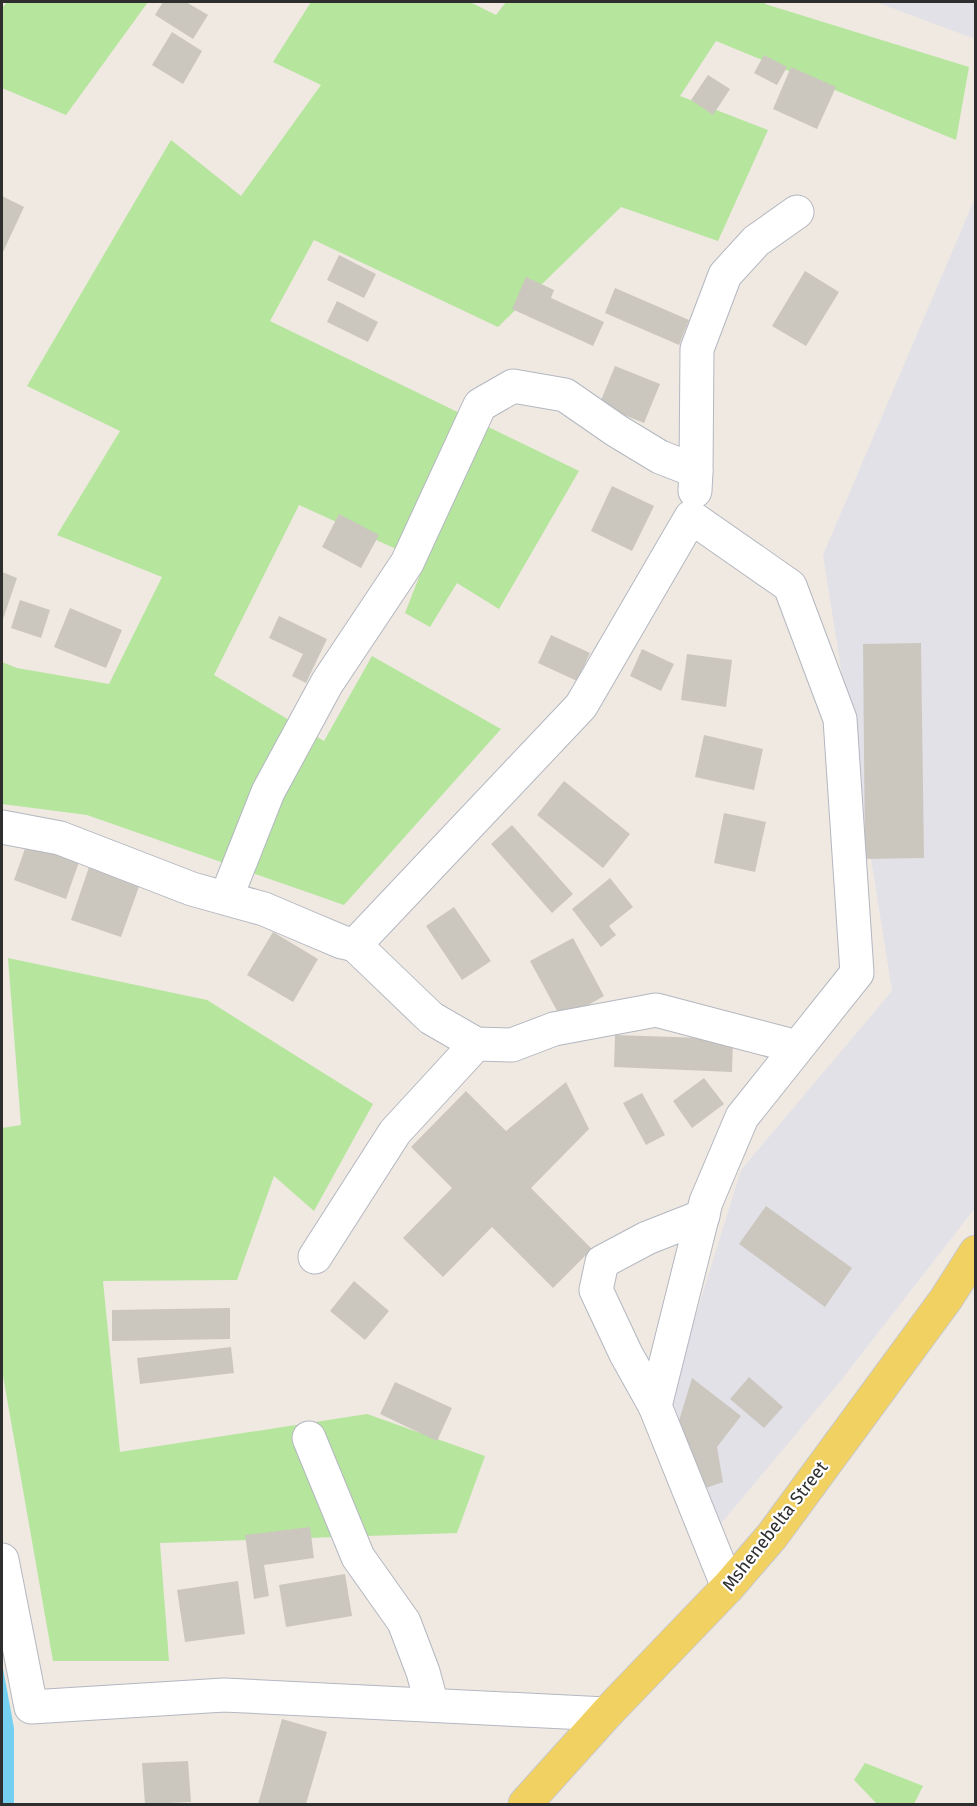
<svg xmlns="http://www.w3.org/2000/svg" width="977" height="1806" viewBox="0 0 977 1806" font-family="'Fira Sans',sans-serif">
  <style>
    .industrial { fill: #e3e1e8 }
    .green { fill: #b6e59e }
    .water { fill: #75cff0 }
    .building { fill: #cbc7bf }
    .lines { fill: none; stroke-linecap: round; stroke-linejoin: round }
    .minor-casing { stroke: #b4b7c1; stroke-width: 35 }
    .major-casing { stroke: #c9c9c9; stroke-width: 35 }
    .minor { stroke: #fff; stroke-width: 33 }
    .major { stroke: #f2d163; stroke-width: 33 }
    .labels { text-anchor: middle; stroke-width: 4.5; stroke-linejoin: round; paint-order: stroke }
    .street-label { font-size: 18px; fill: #2e2e2e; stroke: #fff }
  </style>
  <rect width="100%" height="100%" fill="#efe9e1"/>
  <g class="industrial">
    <path d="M876,2h99v37z"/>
    <path d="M975,198v1010l-133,171 -129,154 -47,-121 75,-242 151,-179 -69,-436z"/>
  </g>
  <g class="green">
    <path d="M7,2h141l-82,113 -64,-27v-80z"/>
    <path d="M311,2h159l26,13 10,-13h259v2l204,63 -13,73 -240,-99 -36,55 88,34 -50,111 -97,-34 -123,120 -184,-87 -44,81 309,150 -80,138 -42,-26 -27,44 -25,-14 20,-51 -126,-57 -85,170 110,66 48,-85 129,73 -157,176 -257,-90 -85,-11v-142l15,6 92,16 53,-107 -105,-42 63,-104 -93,-45 144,-246 70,56 80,-111 -48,-23z"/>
    <path d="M8,958l199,42 166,104 -59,107 -40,-35 -37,104 -134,1 17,171 247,-38 118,42 -28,77 -297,10 9,118h-116l-51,-291v-242l19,-3z"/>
    <path d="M865,1763l58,23 -9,18h-37l-23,-24z"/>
  </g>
  <path class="water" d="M2,1663l12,65v76h-12z"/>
  <g class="building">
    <path d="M163,2h23l22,13 -15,24 -38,-24z"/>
    <path d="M172,32l30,19 -19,33 -31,-19z"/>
    <path d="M764,55l23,12 -10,18 -23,-12z"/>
    <path d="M791,67l45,20 -19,42 -44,-20z"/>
    <path d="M708,75l22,14 -17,26 -22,-15z"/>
    <path d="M2,196l22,11 -22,47z"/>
    <path d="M339,255l37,19 -12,24 -37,-18z"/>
    <path d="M805,271l34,21 -33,54 -34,-20z"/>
    <path d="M526,277l28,13 -3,8 53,24 -11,24 -81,-37z"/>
    <path d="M615,288l74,32 -10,25 -74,-32z"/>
    <path d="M337,301l41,21 -10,20 -41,-20z"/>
    <path d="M615,366l45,18 -16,39 -45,-18z"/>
    <path d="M612,486l42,20 -22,45 -41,-20z"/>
    <path d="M339,514l40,21 -18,33 -39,-21z"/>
    <path d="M2,572l15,6 -15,44z"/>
    <path d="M20,600l30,10 -9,28 -30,-10z"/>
    <path d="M70,608l52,22 -16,38 -52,-21z"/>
    <path d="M279,616l48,23 -21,44 -14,-7 11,-22 -34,-16z"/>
    <path d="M551,635l39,18 -13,28 -39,-18z"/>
    <path d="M921,643l3,215 -59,1 -2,-215z"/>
    <path d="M642,649l32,15 -13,27 -31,-15z"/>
    <path d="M687,654l45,6 -6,47 -45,-7z"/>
    <path d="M704,735l59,14 -9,41 -59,-13z"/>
    <path d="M564,781l66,53 -27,34 -66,-53z"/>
    <path d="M724,813l42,9 -11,50 -41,-9z"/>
    <path d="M512,825l61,69 -21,19 -61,-69z"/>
    <path d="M27,843l52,19 -13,37 -52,-19z"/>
    <path d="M90,864l51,17 -20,56 -50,-17z"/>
    <path d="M610,878l23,29 -24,19 7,9 -15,12 -29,-38z"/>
    <path d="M454,907l37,54 -29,19 -36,-54z"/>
    <path d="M273,932l45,27 -25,43 -46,-27z"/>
    <path d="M573,938l31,58 -42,24 -32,-59z"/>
    <path d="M615,1035l118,4 -1,33 -118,-5z"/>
    <path d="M704,1078l20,26 -32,24 -19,-27z"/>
    <path d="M566,1082l23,47 -58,59 61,61 -39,39 -61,-61 -49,50 -40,-39 49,-50 -41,-41 55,-56 40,40z"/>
    <path d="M642,1093l23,42 -19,10 -23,-42z"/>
    <path d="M766,1206l86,62 -27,39 -86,-63z"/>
    <path d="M354,1281l35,30 -24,29 -35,-29z"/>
    <path d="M230,1308v31l-118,2v-31z"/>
    <path d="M231,1347l3,26 -94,11 -3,-26z"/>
    <path d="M749,1377l34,30 -19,21 -34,-29z"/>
    <path d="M692,1378l49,38 -24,31 6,35 -20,7 -25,-65z"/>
    <path d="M395,1382l57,26 -15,33 -57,-27z"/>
    <path d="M310,1527l4,31 -50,7 5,31 -15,3 -9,-64z"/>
    <path d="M345,1574l7,42 -66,11 -7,-42z"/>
    <path d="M238,1581l7,53 -60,8 -8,-52z"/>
    <path d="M282,1719l45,13 -21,72h-48z"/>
    <path d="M188,1761l3,41 -46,2 -3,-41z"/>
  </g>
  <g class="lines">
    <defs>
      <g id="minor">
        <path d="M695,491l1,-20 1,-122 28,-74 31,-34 41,-29"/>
        <path d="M2,827l58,11 132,51 72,20 47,20 31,13 13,3"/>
        <path d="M226,898l42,-106 59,-109 80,-120 73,-158 33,-19 52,9 52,36 43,26 36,14"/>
        <path d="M315,1257l80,-125 81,-88"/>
        <path d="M655,1406l-29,-52 -30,-64 6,-28 45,-24 56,-22"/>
        <path d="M309,1438l49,119 46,65 19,50 9,33"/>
        <path d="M2,1560l29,147 193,-12 382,19"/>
        <path d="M728,1587l-73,-181 51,-204 36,-85 115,-144 -17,-254 -50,-133 -99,-69 -110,189 -226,239 76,73 45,26 36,1 42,-16 102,-19 141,37"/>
      </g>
      <path id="major" d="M525,1804l81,-90 122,-127 44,-51 174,-237 30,-47"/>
    </defs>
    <use href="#minor" class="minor-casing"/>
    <use href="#major" class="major-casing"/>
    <use href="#minor" class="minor"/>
    <use href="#major" class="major"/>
  </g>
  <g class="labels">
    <g class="street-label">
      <text transform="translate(775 1526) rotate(-52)" y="6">Mshenebelta Street</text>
    </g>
  </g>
  <rect width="977" height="1806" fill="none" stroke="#2e2e2e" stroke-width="6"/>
</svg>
